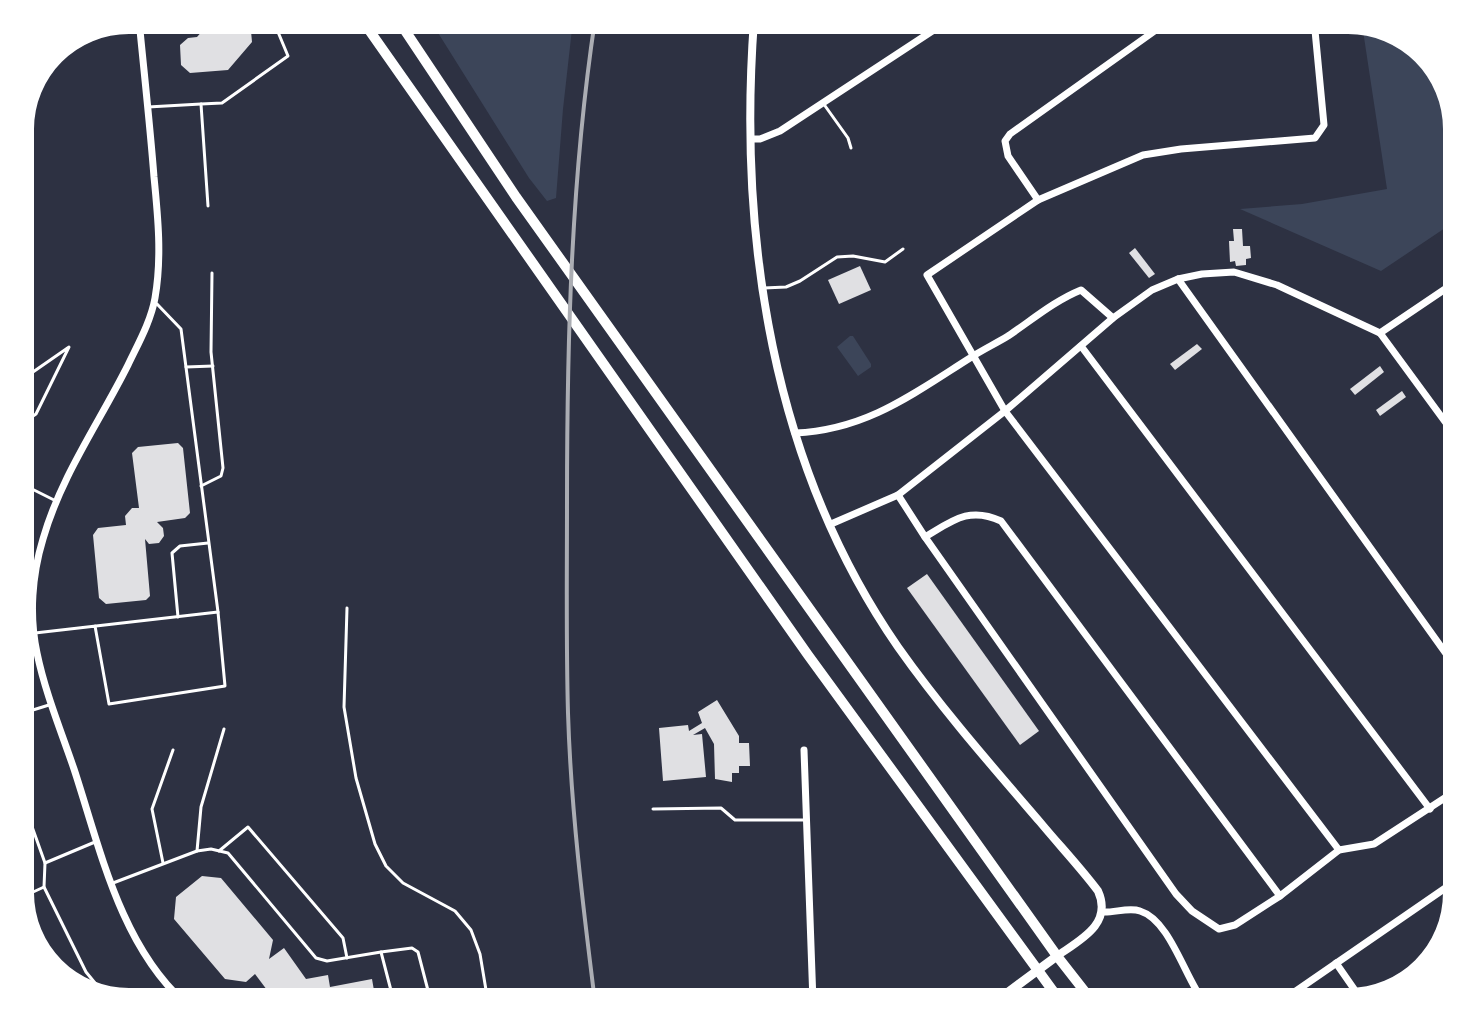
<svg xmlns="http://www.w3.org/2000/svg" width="1477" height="1022" viewBox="0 0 1477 1022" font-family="'Roboto Serif',serif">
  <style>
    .green { fill: #3c4559 }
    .building { fill: #e0e0e3 }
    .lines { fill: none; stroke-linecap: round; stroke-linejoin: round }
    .service { stroke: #fff; stroke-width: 3 }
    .minor { stroke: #fff; stroke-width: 7 }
    .tertiary { stroke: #fff; stroke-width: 8 }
    .secondary { stroke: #fff; stroke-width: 9 }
    .primary { stroke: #fff; stroke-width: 10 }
    .rail { stroke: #abadb3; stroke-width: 4 }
  </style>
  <rect width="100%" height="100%" fill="#2d3142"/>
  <g class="green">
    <path d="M430,20h143l-10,89 -7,89 -9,3 -18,-23z"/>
    <path d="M1362,24c14,5 36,7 48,16 57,41 47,119 47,180l-76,51 -141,-62 62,-5 85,-15z"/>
    <path d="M850,336h3l18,28v3l-13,9 -21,-29z"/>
  </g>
  <g class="building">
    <path d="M212,20h38l2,22 -24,28 -38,3 -9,-8 -1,-20 8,-7 9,-1z"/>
    <path d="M1233,229h9l1,17h7l1,12 -5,1v6l-10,1 -1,-5 -5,1 -1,-21h5z"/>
    <path d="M1135,248l20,26 -6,4 -20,-25z"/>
    <path d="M860,266l11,24 -32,14 -11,-24z"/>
    <path d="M1197,344l5,5 -27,21 -5,-6z"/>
    <path d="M1380,366l4,6 -29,23 -5,-6z"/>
    <path d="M1402,391l4,6 -26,19 -4,-6z"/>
    <path d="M178,443l5,5 7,65 -5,5 -28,4 6,6 1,8 -5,7 -10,1 -4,-5 5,57 -4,4 -40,4 -7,-6 -6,-63 5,-7 28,-3 -1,-9 7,-8h7l-7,-55 6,-6z"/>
    <path d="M927,574l112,157 -19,14 -113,-157z"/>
    <path d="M717,700l22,36v7h10l1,23h-11v7h-7v9l-17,-3 -1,-35 -9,-16 -12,7 9,-1 4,43 -43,4 -4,-53 29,-3 1,6 13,-8 -4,-11z"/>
    <path d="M202,876l19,2 52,62 -4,19 15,-11 22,31 22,-4 2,12 42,-8 4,23h-100l-21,-28 -9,8 -21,-3 -51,-60 2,-22z"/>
    <path d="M749,988l1,14h-62v-12z"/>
  </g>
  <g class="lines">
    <g class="service">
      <path d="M823,103l25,35 3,10"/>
      <path d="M148,107l53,-3"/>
      <path d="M208,206l-7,-102 21,-1 66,-47 -15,-36"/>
      <path d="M764,288l22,-1 14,-6 37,-24 16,-1 32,6 18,-13"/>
      <path d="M157,304l24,25 37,283"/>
      <path d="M186,367l27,-1"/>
      <path d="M20,381l49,-34 -33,67 -16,11"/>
      <path d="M20,483l34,17"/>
      <path d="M201,486l20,-10 2,-8 -12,-116 1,-79"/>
      <path d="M347,608l-3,99 12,71 19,66 11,22 17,17 52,28 16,19 9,24 8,48"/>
      <path d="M178,617l-6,-64 8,-7 28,-3"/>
      <path d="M35,633l183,-21 7,74 -116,18 -14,-78"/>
      <path d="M20,714l29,-9"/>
      <path d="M20,793l25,70 50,-21"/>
      <path d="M653,809l68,-1 14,12h72"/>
      <path d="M197,851l4,-44 23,-78"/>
      <path d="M219,851l29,-24 95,111 4,20"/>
      <path d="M45,863l-1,24 42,85 18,22"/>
      <path d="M163,863l-11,-54 21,-59"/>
      <path d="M113,883l84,-32 14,-2 17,4 88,105 11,3 54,-9 13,50"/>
      <path d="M20,898l24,-11"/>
      <path d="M381,952l31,-4 6,4 13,50"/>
      <path d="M658,995v7"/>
    </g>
    <g class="minor">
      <path d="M139,20c5,52 11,105 15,157 4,40 8,81 1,121 -4,23 -17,46 -27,67 -29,58 -67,111 -85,174 -11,36 -14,77 -6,114 8,39 24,78 37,116 26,79 46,175 110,233"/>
      <path d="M1314,20l10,105 -9,13 -134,11 -38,6 -105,45 -111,75 78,136 334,439"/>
      <path d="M751,139h9l20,-8 169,-111"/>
      <path d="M1038,200l-30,-44 -3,-15 5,-7 160,-114"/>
      <path d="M1178,279l279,390"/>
      <path d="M1380,333l77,-52"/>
      <path d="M1081,346l349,463"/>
      <path d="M795,433c71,-3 118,-39 175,-75 12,-8 25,-14 38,-22 24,-16 46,-35 73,-46l32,28"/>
      <path d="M898,495l27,42 251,357 16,17 27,18 16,-4 45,-29 59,-46 35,-6 83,-54"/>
      <path d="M831,524l67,-29 107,-84 108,-93 39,-28 26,-11 24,-5 32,-2 43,13 103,48 77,105"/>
      <path d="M925,537c27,-16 44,-31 76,-16l279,375"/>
      <path d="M804,750l9,252"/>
      <path d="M1102,912c12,1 27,-5 38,-1 30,9 45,67 64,91"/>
      <path d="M1336,963l25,36"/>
      <path d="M1280,1002l177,-122"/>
    </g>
    <path class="tertiary" d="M754,20c-16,217 18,445 144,627 43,61 93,118 142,175 19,23 40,45 58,69 15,33 -18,49 -41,65"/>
    <path class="secondary" d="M995,1002l62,-46"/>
    <g class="primary">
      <path d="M362,20l446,635 253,347"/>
      <path d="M398,20l118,177 541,759 36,46"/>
    </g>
    <path class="rail" d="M595,1002c-12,-96 -24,-192 -27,-289 -2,-70 -1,-141 -1,-211 0,-161 4,-323 28,-482"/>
  </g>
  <path d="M0 0H1477V1022H0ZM129 34H1348A95 95 0 0 1 1443 129V893A95 95 0 0 1 1348 988H129A95 95 0 0 1 34 893V129A95 95 0 0 1 129 34Z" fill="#fff" fill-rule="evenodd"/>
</svg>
